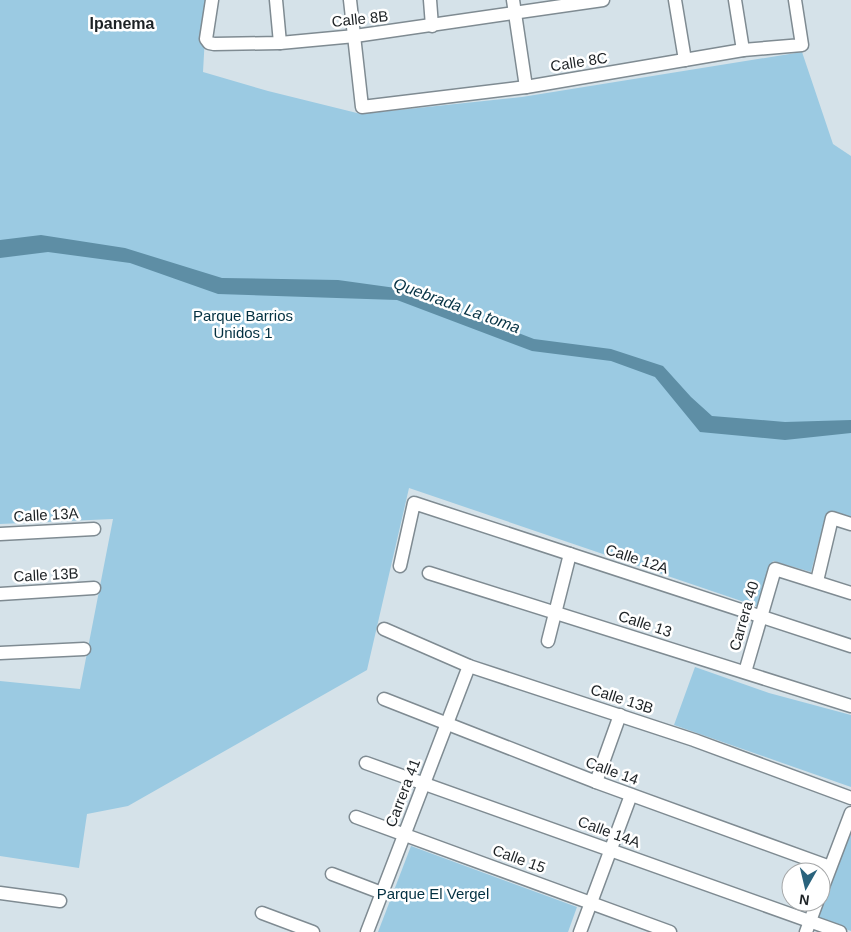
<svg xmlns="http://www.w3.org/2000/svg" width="851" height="932" viewBox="0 0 851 932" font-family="Helvetica,sans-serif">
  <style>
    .green { fill: #9bcae2 }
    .water { fill: #5e8ea5 }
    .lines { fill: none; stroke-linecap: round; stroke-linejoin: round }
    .minor-casing { stroke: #7f8b92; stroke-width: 15 }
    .minor { stroke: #fff; stroke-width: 12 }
    .labels { text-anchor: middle; stroke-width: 5; stroke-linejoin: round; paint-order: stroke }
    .street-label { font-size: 15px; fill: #1d2225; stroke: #fff }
    .park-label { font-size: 15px; fill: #033041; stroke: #fff }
    .neighbourhood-label { font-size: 16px; font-weight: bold; fill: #1d2225; stroke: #fff }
    .water-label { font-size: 16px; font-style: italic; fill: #073345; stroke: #fff }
  </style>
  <rect width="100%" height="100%" fill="#d5e2e9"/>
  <g class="green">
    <path d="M0,0h207l-4,72 65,19 93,23 161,-17 280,-45 31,92 18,12v364l-25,-6 -15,58 -38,-11 -14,46 -350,-119 -42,182 -239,136 -41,8 -8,54 -79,-12v-175l80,8 33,-170 -113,5z"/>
    <path d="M695,667l74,26 82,22v72l-177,-62z"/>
    <path d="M851,834v97l-34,-12 21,-57z"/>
    <path d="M411,846l166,61 -9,25h-190z"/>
  </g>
  <path class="water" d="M41,235l84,13 97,30 116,2 65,9 131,50 77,10 52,17 28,31 21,19 73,6 66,-2v13l-66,7 -85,-8 -45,-55 -44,-16 -79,-10 -135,-51 -179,-6 -88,-31 -82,-11 -48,6v-18z"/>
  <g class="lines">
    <defs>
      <g id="minor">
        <path d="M212,0l-6,39 3,4 5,1 66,-1 75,-7 248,-36"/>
        <path d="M276,0l4,43"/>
        <path d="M350,0l12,107 164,-20 217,-37 59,-5 -7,-45"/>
        <path d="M430,0l2,26"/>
        <path d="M513,0l13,87"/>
        <path d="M675,0l10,60"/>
        <path d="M735,0l8,50"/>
        <path d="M0,534l94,-5"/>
        <path d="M400,566l14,-63 437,143"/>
        <path d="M429,573l422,133"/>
        <path d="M817,581l15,-63 19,6"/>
        <path d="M0,594l94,-6"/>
        <path d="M384,629l85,37 225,74 157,58"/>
        <path d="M548,641l22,-87"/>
        <path d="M0,653l84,-4"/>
        <path d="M745,672l30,-103 76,24"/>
        <path d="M384,699l212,83 234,85"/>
        <path d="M366,763l474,169"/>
        <path d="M596,782l24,-67"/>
        <path d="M356,817l314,115"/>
        <path d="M332,874l50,19"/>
        <path d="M821,892l30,-79"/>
        <path d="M0,893l60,8"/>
        <path d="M262,913l51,19"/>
        <path d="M367,932l102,-266"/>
        <path d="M580,932l51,-137"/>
        <path d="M806,932l11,-30"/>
      </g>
    </defs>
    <use href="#minor" class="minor-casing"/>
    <use href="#minor" class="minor"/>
  </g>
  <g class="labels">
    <g class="street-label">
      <text transform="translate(360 19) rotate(-6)" y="5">Calle 8B</text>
      <text transform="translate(579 62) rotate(-9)" y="5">Calle 8C</text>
      <text transform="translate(46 515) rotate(-3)" y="5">Calle 13A</text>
      <text transform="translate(637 559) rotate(18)" y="5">Calle 12A</text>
      <text transform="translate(46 575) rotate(-3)" y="5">Calle 13B</text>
      <text transform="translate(744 616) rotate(-74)" y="5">Carrera 40</text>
      <text transform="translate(645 624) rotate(18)" y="5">Calle 13</text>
      <text transform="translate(622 699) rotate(18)" y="5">Calle 13B</text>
      <text transform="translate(612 771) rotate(20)" y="5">Calle 14</text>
      <text transform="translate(403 793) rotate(-69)" y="5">Carrera 41</text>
      <text transform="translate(609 832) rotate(20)" y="5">Calle 14A</text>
      <text transform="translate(519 859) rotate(20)" y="5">Calle 15</text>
    </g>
    <g class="park-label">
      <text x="243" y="321">Parque Barrios<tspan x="243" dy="17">Unidos 1</tspan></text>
      <text x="433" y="899">Parque El Vergel</text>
    </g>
    <g class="neighbourhood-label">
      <text x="122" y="29">Ipanema</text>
    </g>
    <g class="water-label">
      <text transform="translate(457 305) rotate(20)" y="6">Quebrada La toma</text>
    </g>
  </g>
  <g transform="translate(806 887) rotate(188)"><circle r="24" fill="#ffffff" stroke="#a5a7a8"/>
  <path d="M0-4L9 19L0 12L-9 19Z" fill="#2a637d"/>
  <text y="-8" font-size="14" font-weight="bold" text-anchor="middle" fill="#1d2225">N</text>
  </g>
</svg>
